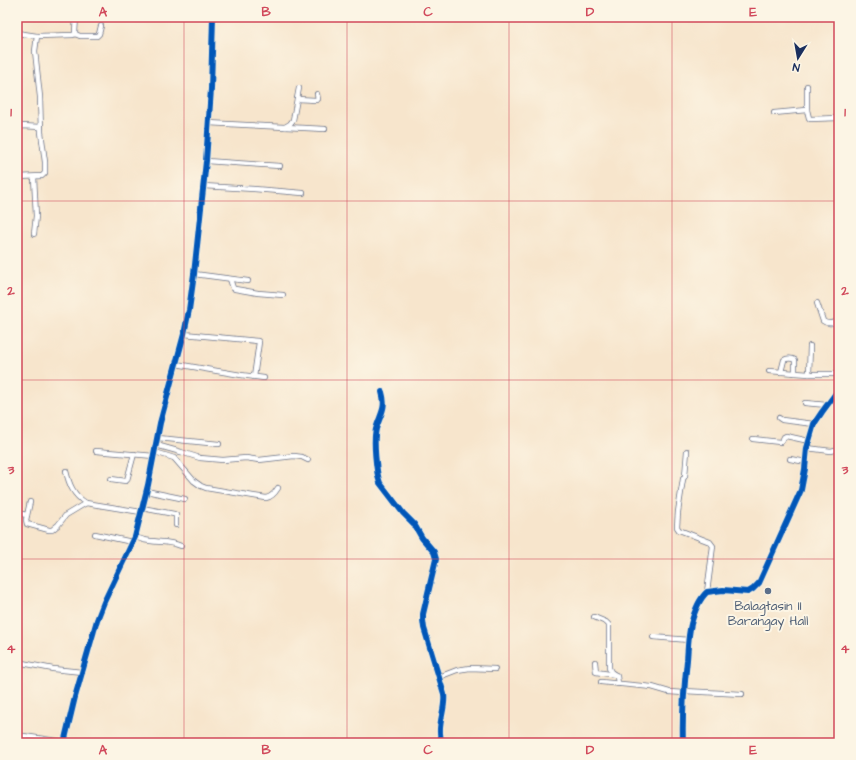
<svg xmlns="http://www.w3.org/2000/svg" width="856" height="760" viewBox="0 0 856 760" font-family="'Architects Daughter',sans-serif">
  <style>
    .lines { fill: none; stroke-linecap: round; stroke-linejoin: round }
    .minor-casing { stroke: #686f84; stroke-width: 6 }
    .minor { stroke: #fff; stroke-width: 4.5 }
    .cycleway-casing { stroke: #fcf5e5; stroke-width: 8 }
    .cycleway { stroke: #0057b8; stroke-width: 6 }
    .grid { fill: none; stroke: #d1495b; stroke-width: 1; stroke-opacity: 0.55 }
    .service-dot { fill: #5c6f8a; stroke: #fcf5e5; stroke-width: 1.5 }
    .labels { text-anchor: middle; stroke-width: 4; stroke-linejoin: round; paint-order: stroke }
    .service-label { font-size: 13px; fill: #4e5e75; stroke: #fcf5e5 }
    .neatline { fill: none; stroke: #d1495b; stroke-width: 1.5 }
    .grid-label { font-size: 13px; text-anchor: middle; font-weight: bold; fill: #d1495b }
  </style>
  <rect width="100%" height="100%" fill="#fcf5e5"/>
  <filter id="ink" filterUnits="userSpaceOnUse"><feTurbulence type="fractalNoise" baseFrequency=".025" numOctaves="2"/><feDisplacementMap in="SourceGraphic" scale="8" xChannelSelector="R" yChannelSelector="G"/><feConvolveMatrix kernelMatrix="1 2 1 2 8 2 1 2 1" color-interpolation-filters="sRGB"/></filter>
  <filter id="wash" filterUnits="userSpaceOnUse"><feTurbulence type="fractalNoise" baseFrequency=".012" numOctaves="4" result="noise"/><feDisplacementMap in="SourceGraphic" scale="16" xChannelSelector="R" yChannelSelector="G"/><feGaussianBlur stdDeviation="0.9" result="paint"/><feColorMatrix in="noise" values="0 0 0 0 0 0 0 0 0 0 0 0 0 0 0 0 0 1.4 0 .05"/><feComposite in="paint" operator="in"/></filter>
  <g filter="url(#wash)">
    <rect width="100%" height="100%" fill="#f7e5cc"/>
  </g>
  <g filter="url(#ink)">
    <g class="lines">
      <defs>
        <g id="minor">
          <path d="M17,33l20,3 36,-1 2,-1v-2l1,-15"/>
          <path d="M75,34l5,2h17l2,-2 2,-8"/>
          <path d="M297,99l19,1 2,-1 -1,-5"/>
          <path d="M807,110l2,8 1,1 29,-1"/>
          <path d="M774,113l33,-3v-24"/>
          <path d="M208,123l77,4 5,-3 3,-4 6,-32"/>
          <path d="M285,127l40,2"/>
          <path d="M17,128h3l1,-2 20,1"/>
          <path d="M206,161l74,5"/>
          <path d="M17,177l25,-1 3,-3v-11l-4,-30 -1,-35 -5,-46 2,-15"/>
          <path d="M34,177l2,39 -2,18"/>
          <path d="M203,186l51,3 49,4"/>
          <path d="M194,274l54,7"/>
          <path d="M230,279l3,9 2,1 23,4 25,2"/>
          <path d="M817,303l6,18c5,4 10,2 16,0"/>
          <path d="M184,334l74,7 1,1 -5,35"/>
          <path d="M176,364l65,11 23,3"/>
          <path d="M769,371l40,3h30"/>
          <path d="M781,372l3,-12c3,-2 8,-2 11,0v13"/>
          <path d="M809,374l1,-28"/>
          <path d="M382,392c5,17 -2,22 -6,37 -3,12 0,43 4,54l23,30 11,11 8,14 12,14 2,7 -13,55v6l1,8 20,66c2,13 -5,26 -4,39 0,3 1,7 2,10"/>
          <path d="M805,403l22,2"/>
          <path d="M779,418l3,2 32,4"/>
          <path d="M158,438l61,6"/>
          <path d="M753,439l27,3 2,-1 2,-4 2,-1 23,5"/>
          <path d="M156,445l25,7 19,6 23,2 23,-2 13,2 35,-4 8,1 6,3"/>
          <path d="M807,448l24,3 8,-2"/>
          <path d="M96,451l58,5"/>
          <path d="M687,451l-2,25 -2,3 -5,33 -1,15 2,3 31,12 3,4 -6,46"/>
          <path d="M155,452l19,6 20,23 7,5 5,2 60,10c6,-1 9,-5 12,-10"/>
          <path d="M790,459l16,3"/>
          <path d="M66,471c3,13 7,24 20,32"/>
          <path d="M111,479l15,2 1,-1 7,-26"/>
          <path d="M146,491l39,8"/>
          <path d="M30,502l-4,18 1,4 22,6h3l6,-5 8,-10 20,-12 55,9"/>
          <path d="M142,508l32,6 2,1v10"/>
          <path d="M17,513l10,2"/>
          <path d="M95,534l37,8"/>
          <path d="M135,537c3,1 6,2 9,3 14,3 23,0 37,6"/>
          <path d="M594,617l12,5 3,3v43l2,4 3,2"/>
          <path d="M653,637l36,3"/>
          <path d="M17,662l36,7 29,3"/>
          <path d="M595,662l1,10 20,3 1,1 1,8"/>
          <path d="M439,677l18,-7 13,-2 25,1"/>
          <path d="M601,682l51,5 17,5 15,1"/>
          <path d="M684,691l58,3"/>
          <path d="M17,735l47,7"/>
          <path d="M64,743l11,-46 22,-77 7,-18 31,-65 13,-52 12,-62 24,-89 5,-24 5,-36 12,-113 5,-72 2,-72"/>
          <path d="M683,743c-1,-28 1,-55 4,-83 1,-12 1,-24 4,-36 3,-11 8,-25 16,-32l16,-2 25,2 5,-3 6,-6 42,-93 4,-21 2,-21 7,-24 8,-12 17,-23"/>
        </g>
      </defs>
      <use href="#minor" class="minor-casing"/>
      <use href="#minor" class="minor"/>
      <defs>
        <g id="cycleway">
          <path d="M382,392c5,17 -2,22 -6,37 -3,12 0,43 4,54l23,30 11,11 8,14 12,14 2,7 -13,55v6l1,8 20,66c2,13 -5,26 -4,39 0,3 1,7 2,10"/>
          <path d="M64,743l11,-46 22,-77 7,-18 31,-65 13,-52 12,-62 24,-89 5,-24 5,-36 12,-113 5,-72 2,-72"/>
          <path d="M683,743c-1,-28 1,-55 4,-83 1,-12 1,-24 4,-36 3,-11 8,-25 16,-32l16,-2 25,2 5,-3 6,-6 42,-93 4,-21 2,-21 7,-24 8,-12 17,-23"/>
        </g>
      </defs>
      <use href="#cycleway" class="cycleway-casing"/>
      <use href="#cycleway" class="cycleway"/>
    </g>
  </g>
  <path class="grid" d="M184,17v726M347,17v726M509,17v726M672,17v726M17,201h822M17,380h822M17,559h822"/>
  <circle class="service-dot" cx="768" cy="591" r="4"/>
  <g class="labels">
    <g class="service-label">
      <text x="768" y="610">Balagtasin II<tspan x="768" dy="15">Barangay Hall</tspan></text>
    </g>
  </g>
  <rect width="856" height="760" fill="none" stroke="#fcf5e5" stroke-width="44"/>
  <g transform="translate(798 58) rotate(191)" stroke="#fcf5e5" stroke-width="3" paint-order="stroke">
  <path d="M0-3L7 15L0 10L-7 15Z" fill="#1b2f5e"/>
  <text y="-6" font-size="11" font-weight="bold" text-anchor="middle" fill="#1b2f5e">N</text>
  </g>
  <rect x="22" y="22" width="812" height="716" class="neatline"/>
  <g class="grid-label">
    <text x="103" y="16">A</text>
    <text x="266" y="16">B</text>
    <text x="428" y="16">C</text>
    <text x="590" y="16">D</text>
    <text x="753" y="16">E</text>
    <text x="11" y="116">1</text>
    <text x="845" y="116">1</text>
    <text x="11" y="295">2</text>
    <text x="845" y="295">2</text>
    <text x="11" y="474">3</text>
    <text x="845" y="474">3</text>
    <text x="11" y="653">4</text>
    <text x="845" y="653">4</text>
    <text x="103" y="754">A</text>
    <text x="266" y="754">B</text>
    <text x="428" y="754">C</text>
    <text x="590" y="754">D</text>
    <text x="753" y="754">E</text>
  </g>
</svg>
